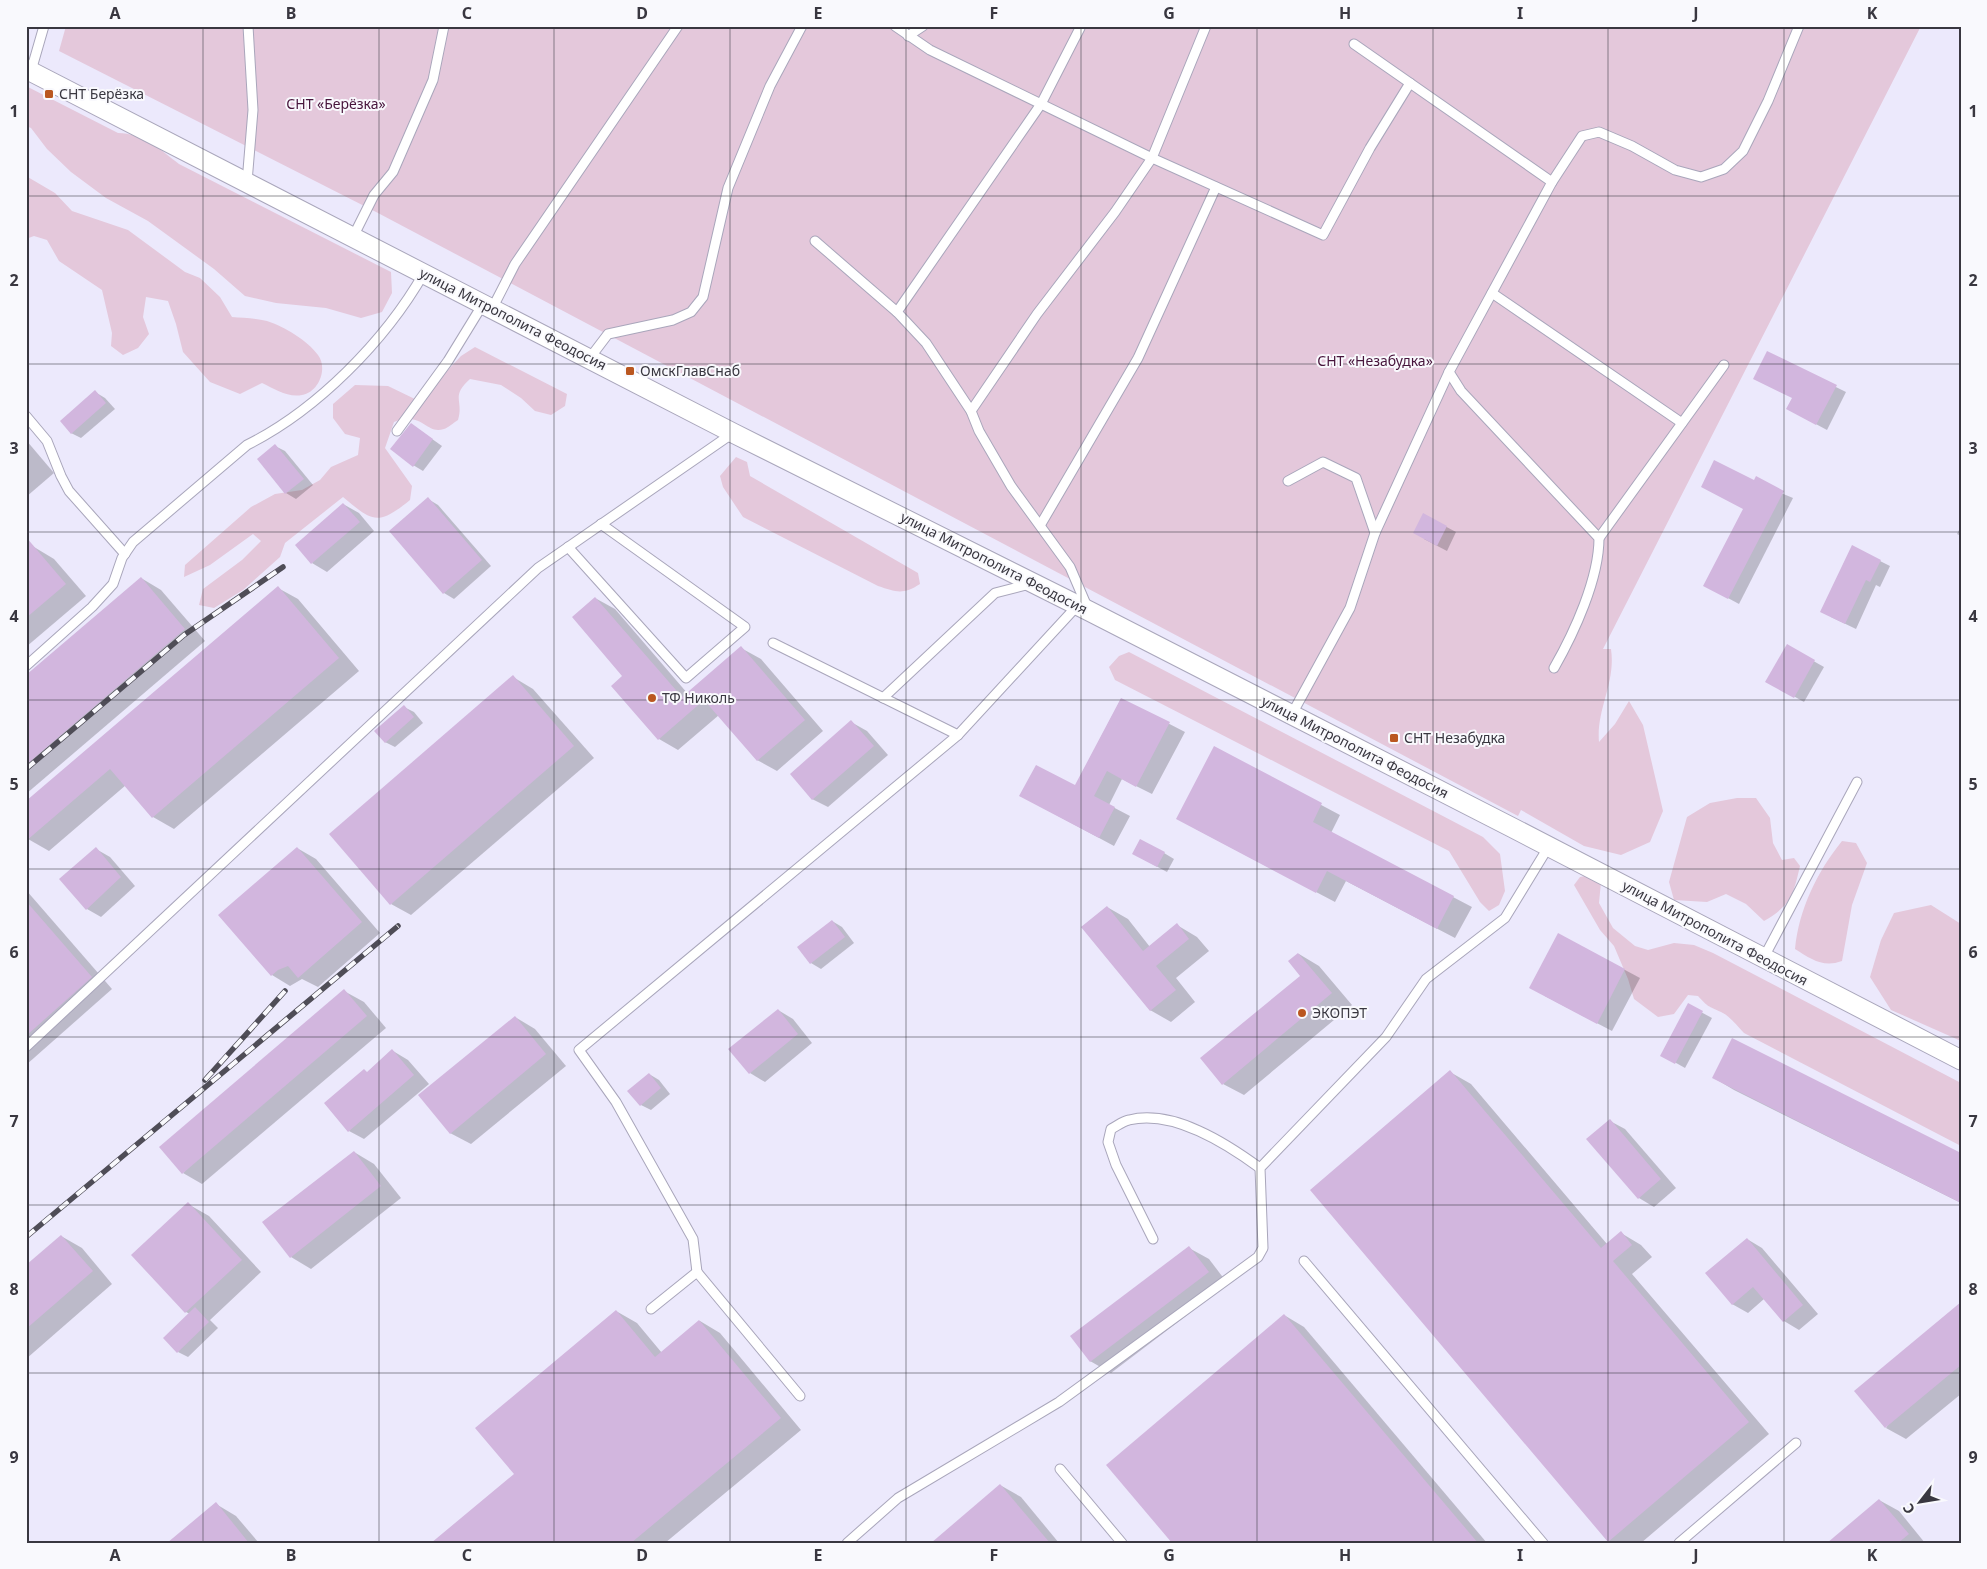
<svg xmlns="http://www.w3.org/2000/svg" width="1987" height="1569" viewBox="0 0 1987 1569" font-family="'Noto Sans',sans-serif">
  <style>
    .green { fill: #e4c8db }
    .shadow { fill: #0003 }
    .building { fill: #d2b6de }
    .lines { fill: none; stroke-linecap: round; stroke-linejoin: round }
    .service-casing { stroke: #a9a6bb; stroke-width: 11 }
    .minor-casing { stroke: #a9a6bb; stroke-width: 21 }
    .service { stroke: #fff; stroke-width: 9 }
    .minor { stroke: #fff; stroke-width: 19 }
    .rail-casing { stroke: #4f4d57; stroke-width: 5.5 }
    .rail { stroke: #f9f9fd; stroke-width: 4; stroke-dasharray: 11; stroke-linecap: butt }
    .grid { fill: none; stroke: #393740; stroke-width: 1; stroke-opacity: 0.55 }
    .poi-dot { fill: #ba5720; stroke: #f9f9fd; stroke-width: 2 }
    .labels { text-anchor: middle; stroke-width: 4; stroke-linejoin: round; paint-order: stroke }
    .poi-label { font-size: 14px; fill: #393740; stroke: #f9f9fd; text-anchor: start }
    .park-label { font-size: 14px; fill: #47153c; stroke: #f9f9fd }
    .street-label { font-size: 14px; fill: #393740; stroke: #f9f9fd }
    .neatline { fill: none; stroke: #393740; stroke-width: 2 }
    .grid-label { font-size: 16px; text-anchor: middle; font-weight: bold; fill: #393740 }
  </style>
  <rect width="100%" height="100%" fill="#ece9fc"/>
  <g class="green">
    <path d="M66,26h1855l-318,623h8c5,34 -15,60 -12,93l16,-18 14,-23 14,24 20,86 -13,31 -29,13 -37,-9 -63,-36 -3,6 -1140,-603 -319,-162z"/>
    <path d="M26,86l92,47c24,0 43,17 61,31l212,108 1,21 -10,19 -21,6 -35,-10 -50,-5 -31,-7 -31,-27 -66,-48 -42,-23 -35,-26 -24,-23 -16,-21 -5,-2z"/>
    <path d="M26,176l29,17 17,18 56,19 57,42 15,6 20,19 12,20c11,1 24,1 35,4 18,6 40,19 51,34 10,13 1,37 -16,40 -14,3 -27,-6 -40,-12l-22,11 -30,-12 -27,-30 -7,-28 -8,-23 -22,-4 -3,20 6,17 -11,14 -15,7 -12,-9 1,-13 -10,-43 -43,-29 -12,-21 -13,-4 -8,3z"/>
    <path d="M475,347l92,47 -2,12 -14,9 -16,-4 -14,-13 -20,-13 -31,-6c-20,18 -6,21 -12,41 -5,3 -10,8 -14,9 -19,6 -20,-18 -50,-7l-9,26 27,38 -2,14c-33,27 -38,21 -67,-3l-58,46 -5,14 -37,33 -29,18 -15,-3 4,-16 39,-29 19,-19 -8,-7 -43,31 -26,12 1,-12 66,-58 24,-13 27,-4 18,-10 11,-13 27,-12 2,-17 -15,-4 -12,-16v-14l22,-19 33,1 31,15 42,-45z"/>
    <path d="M736,457l11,5 3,14 168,97 2,11c-17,11 -24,8 -42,2l-135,-69 -20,-30 -3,-11z"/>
    <path d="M1129,652l354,185 17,17 5,37 -6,14 -10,6 -9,-9 -31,-51 -334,-171 -6,-13 10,-11z"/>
    <path d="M1737,798h19l14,20 3,25 9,17 12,-2 6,8c-7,30 -9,39 -36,55l-18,-17 -20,-10 -19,8 -33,-2 -5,-18 18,-65 23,-14z"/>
    <path d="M1842,841l14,2 11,20 -15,42 -10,56c-19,7 -31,-2 -47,-12 4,-40 22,-77 47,-108z"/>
    <path d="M1590,875l11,7 -2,21 14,25 22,18 13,4 26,-7 20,2 19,8 248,130v63l-217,-113c-7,-7 -14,-17 -23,-21 -13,-6 -13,-5 -23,-16l-10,-1 -14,19 -16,3 -24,-18 -6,-20 -14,-33 -14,-16 -26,-45 6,-8z"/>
    <path d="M1931,905l30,19v117l-70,-31 -21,-33 11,-37 13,-27z"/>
  </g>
  <g class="shadow">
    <path d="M1767,353l79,39 -19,38 -30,-16 -3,-16z"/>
    <path d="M95,392l10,6 10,11 -34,29 -10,-5z"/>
    <path d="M411,424l31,22 -19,25 -10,-6z"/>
    <path d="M26,440l28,33 -28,24z"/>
    <path d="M275,446l10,5 28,34 -17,14 -10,-6 -28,-34z"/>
    <path d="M1755,482l38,16 -54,106 -24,-13z"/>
    <path d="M428,499l10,6 53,61 -37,33 -10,-6z"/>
    <path d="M343,504l16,9 15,18 -47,41 -15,-9z"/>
    <path d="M1424,515l32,17 -9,19 -23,-12z"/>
    <path d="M1961,526v10l-4,-2z"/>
    <path d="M34,547l20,12 32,37 -60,51v-94z"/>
    <path d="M1880,561l10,5 -10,21 -4,-2 -20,44 -25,-12z"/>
    <path d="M141,578l20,12 44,51 -179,153v-118z"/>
    <path d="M278,588l20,11 61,72 -185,158 -21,-12 -27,-32 -77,66 -21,-12z"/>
    <path d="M595,598l20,11 73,85 53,-46 20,11 62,72 -46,40 -20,-11 -38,-45 -41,35 -19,-11 -35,-63z"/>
    <path d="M1787,646l37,21 -20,35 -37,-21z"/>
    <path d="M513,677l20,12 61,69 -183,157 -20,-11z"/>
    <path d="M1121,699l64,33 -33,62 -30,-15 -13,26 21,11 -16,30 -78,-42 39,-17z"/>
    <path d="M404,707l10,5 9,11 -28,24 -10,-5z"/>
    <path d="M851,722l16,9 21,24 -60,52 -16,-8z"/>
    <path d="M1214,748l126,67 -9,18 141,74 -17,31 -109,-57 -11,21 -139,-73z"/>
    <path d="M297,848l19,11 64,74 -62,54 -16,-8 -12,7 -18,-11z"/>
    <path d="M96,849l14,8 25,29 -34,31 -14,-8z"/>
    <path d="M1164,853l10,6 -7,13 -24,-13z"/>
    <path d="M26,890l86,99 -86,76z"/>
    <path d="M1107,907l21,12 22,28 27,-22 20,12 12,14 -33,27 19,24 -24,20 -21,-12z"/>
    <path d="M832,921l10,6 12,16 -33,26 -10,-6 -12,-16z"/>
    <path d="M1558,934l82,44 -28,53 -67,-35z"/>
    <path d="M1299,954l20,12 33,39 -108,90 -21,-11 78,-108z"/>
    <path d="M344,991l20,11 22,26 -184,156 -19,-11z"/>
    <path d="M1688,1005l24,13 -27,50 -23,-13z"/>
    <path d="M778,1010l15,9 19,24 -47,39 -15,-9z"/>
    <path d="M515,1017l20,12 31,37 -95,78 -21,-11z"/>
    <path d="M393,1051l15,9 21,24 -65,55 -15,-8 19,-58z"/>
    <path d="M1450,1072l21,12 136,160 14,-11 20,12 11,12 -20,17 137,160 -128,109 -32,-2z"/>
    <path d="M649,1074l10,6 11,14 -19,16 -10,-5z"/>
    <path d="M1714,1078l247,76v49l-227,-113z"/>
    <path d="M1610,1121l15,8 51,59 -22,19 -15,-9z"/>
    <path d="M354,1152l20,12 27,34 -90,71 -20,-12z"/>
    <path d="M188,1204l21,12 52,56 -51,48 8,8 -30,29 -10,-5 12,-38 -4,-2z"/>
    <path d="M61,1236l21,12 30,36 -86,75v-92z"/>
    <path d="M1747,1239l15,9 56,66 -19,16 -15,-9 -20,-22 -16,14 -16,-9z"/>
    <path d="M1189,1248l20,11 19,25 -117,89 -21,-12z"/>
    <path d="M1961,1304v90l-55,45 -20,-11z"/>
    <path d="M616,1311l21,12 25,30 38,-32 20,12 81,97 -136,113h-232l82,-68z"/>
    <path d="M1284,1315l20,12 183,216h-313z"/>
    <path d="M1000,1485l21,12 38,46h-126z"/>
    <path d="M1879,1500l20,11 26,32h-96z"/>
    <path d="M216,1504l20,12 23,27h-90z"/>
  </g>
  <g class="building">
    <path d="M1767,351l70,34 -21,40 -30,-16 6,-11 -39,-19z"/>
    <path d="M95,390l11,13 -35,31 -11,-13z"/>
    <path d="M411,423l22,16 -20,28 -23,-18z"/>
    <path d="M275,444l29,35 -19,15 -28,-35z"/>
    <path d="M1714,460l40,20 2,-4 28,15 -56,108 -25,-13 40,-77 -42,-22z"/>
    <path d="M428,497l54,63 -39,34 -54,-63z"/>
    <path d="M343,503l17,19 -49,42 -16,-19z"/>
    <path d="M1423,513l24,13 -10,20 -24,-13z"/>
    <path d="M26,537l40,47 -40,34z"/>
    <path d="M1852,545l29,15 -11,22 -4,-2 -21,44 -25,-12z"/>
    <path d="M141,577l44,52 -159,136v-90z"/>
    <path d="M278,586l61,72 -187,160 -42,-49 -84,72v-40z"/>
    <path d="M595,597l87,100 59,-51 64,74 -48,41 -53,-61 -46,40 -47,-54 11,-10 -50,-59z"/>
    <path d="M1787,644l28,16 -21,38 -29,-16z"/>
    <path d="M513,675l61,71 -184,159 -61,-71z"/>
    <path d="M1121,698l49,24 -34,65 -29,-16 -13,25 21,11 -16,31 -80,-42 17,-31 39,20z"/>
    <path d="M404,705l10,12 -29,26 -11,-12z"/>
    <path d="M851,720l23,26 -62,54 -22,-26z"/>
    <path d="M1214,746l108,57 -9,19 141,74 -17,33 -110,-58 -11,22 -140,-74z"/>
    <path d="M1140,839l25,13 -8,15 -25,-13z"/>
    <path d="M96,847l25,30 -35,33 -27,-31z"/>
    <path d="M297,847l65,75 -64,56 -10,-12 -10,4 -7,6 -53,-61z"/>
    <path d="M26,901l66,76 -66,59z"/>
    <path d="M1107,906l36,45 34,-28 12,16 -33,27 20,24 -26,21 -69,-84z"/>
    <path d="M832,920l13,17 -35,27 -13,-17z"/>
    <path d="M1558,933l67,36 -28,55 -68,-36z"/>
    <path d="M1298,953l34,40 -110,92 -22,-27 100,-82 -12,-15z"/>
    <path d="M344,989l23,27 -185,158 -23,-27z"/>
    <path d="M1688,1003l15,8 -28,53 -15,-8z"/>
    <path d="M778,1009l20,25 -49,40 -21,-25z"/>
    <path d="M515,1016l31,38 -96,80 -32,-39z"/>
    <path d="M1732,1038l229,115v50l-249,-125z"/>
    <path d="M392,1049l22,26 -66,57 -24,-29 40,-34 3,3z"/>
    <path d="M1450,1070l151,178 20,-17 11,14 -19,16 136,161 -141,120 -298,-352z"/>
    <path d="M649,1073l12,15 -21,18 -13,-15z"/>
    <path d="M1610,1119l51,60 -23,20 -52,-60z"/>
    <path d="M354,1151l27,35 -91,72 -28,-36z"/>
    <path d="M188,1202l54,58 -57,53 -54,-58z"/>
    <path d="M61,1235l32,36 -67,58v-64z"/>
    <path d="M1747,1238l56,67 -20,17 -30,-35 -21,18 -27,-32z"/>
    <path d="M1189,1246l20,26 -119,90 -20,-26z"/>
    <path d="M1961,1302v63l-76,63 -31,-37z"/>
    <path d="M195,1307l14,15 -32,31 -14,-15z"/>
    <path d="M616,1310l39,47 44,-37 82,98 -150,125h-200l83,-69 -39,-46z"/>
    <path d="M1284,1314l194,229h-306l-66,-78z"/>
    <path d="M1000,1484l50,59h-119z"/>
    <path d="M1879,1499l30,35 -11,9h-71z"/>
    <path d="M216,1502l33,41h-82z"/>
  </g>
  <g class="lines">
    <defs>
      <g id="service">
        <path d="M895,26l35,24 222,108 171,77 47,-87 40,-65"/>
        <path d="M908,36l15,-10"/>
        <path d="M1354,44l198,138"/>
        <path d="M31,71l13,-45"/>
        <path d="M247,182l6,-72 -5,-84"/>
        <path d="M353,237l21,-42 19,-23 40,-92 11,-54"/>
        <path d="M815,241l82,71 29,31 45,68 8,20 32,55 59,81 18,42"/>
        <path d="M1492,293l190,130"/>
        <path d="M492,309l23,-45 163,-238"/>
        <path d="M897,312l144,-208 39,-76"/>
        <path d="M589,359l19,-25 65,-14 18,-8 12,-15 25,-109 42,-102 32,-60"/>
        <path d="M971,411l66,-97 78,-102 37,-54 54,-132"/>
        <path d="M26,416l21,25 14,35 8,15 56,63"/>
        <path d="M397,431l51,-70 35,-57"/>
        <path d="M1288,481l35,-19 33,16 19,55 -25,75 -58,106"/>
        <path d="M1041,524l97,-166 78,-171"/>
        <path d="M1375,533l74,-161"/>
        <path d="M1599,538l125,-173"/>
        <path d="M568,547l118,131 59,-51 -144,-103"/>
        <path d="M773,643l185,92"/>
        <path d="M26,666l66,-59 21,-23 9,-26 11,-16 114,-97c70,-35 138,-104 177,-172"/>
        <path d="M1554,668c20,-35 45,-89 45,-130l-138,-147 -12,-19 103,-190 30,-46 17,-4 33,14 43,24 26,7 23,-8 19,-18 25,-50 31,-75"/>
        <path d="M883,698l112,-105 35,-9"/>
        <path d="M1763,959l94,-177"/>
        <path d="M26,1047l512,-479 195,-135"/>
        <path d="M1153,1239l-37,-74 -8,-23 3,-13c6,-3 12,-8 18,-9 44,-11 97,23 131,48"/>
        <path d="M1304,1261l239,282"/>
        <path d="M697,1272l-4,-33 -77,-137 -37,-52 379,-315 119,-129"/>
        <path d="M651,1309l46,-37 103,124"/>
        <path d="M1060,1469l62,74"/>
        <path d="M847,1543l51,-45 161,-96 199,-145 5,-9 -3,-80 126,-131 40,-58 79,-61 44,-72"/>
        <path d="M1679,1543l117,-100"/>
      </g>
      <path id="minor" d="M26,69l707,364 356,178 424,217 448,232"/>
    </defs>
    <use href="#service" class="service-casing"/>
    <use href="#minor" class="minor-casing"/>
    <use href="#service" class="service"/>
    <use href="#minor" class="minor"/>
    <defs>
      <g id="rail">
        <path d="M26,769l158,-134 99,-68"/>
        <path d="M205,1080l80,-89"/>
        <path d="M26,1237l372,-311"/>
      </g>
    </defs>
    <use href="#rail" class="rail-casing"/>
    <use href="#rail" class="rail"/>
  </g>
  <path class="grid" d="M203,26v1517M379,26v1517M554,26v1517M730,26v1517M906,26v1517M1081,26v1517M1257,26v1517M1433,26v1517M1608,26v1517M1784,26v1517M26,196h1935M26,364h1935M26,532h1935M26,700h1935M26,869h1935M26,1037h1935M26,1205h1935M26,1373h1935"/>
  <g class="poi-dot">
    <rect x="44" y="89" width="10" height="10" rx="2.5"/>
    <rect x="625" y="366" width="10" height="10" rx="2.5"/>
    <circle cx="652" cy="698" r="5"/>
    <rect x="1389" y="733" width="10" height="10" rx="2.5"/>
    <circle cx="1302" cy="1013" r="5"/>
  </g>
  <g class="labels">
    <g class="poi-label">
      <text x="59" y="99">СНТ Берёзка</text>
      <text x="640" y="376">ОмскГлавСнаб</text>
      <text x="662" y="703">ТФ Николь</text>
      <text x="1404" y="743">СНТ Незабудка</text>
      <text x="1312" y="1018">ЭКОПЭТ</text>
    </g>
    <g class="park-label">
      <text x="336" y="109">СНТ «Берёзка»</text>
      <text x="1375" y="366">СНТ «Незабудка»</text>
    </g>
    <g class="street-label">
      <text transform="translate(513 319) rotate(27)" y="5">улица Митрополита Феодосия</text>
      <text transform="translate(994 563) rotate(27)" y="5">улица Митрополита Феодосия</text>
      <text transform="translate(1355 747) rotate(27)" y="5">улица Митрополита Феодосия</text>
      <text transform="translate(1715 933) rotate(28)" y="5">улица Митрополита Феодосия</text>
    </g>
  </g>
  <rect width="1987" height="1569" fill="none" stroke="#f9f9fd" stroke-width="55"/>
  <g transform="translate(1920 1502) rotate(239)" stroke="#f9f9fd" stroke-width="4" paint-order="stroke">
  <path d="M0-4L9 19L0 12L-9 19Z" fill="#393740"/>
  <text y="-8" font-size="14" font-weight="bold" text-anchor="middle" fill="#393740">С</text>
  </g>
  <rect x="28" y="28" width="1932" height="1514" class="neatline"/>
  <g class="grid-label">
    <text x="115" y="19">A</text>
    <text x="291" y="19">B</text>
    <text x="467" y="19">C</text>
    <text x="642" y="19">D</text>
    <text x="818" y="19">E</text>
    <text x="994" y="19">F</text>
    <text x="1169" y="19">G</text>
    <text x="1345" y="19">H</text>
    <text x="1520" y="19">I</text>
    <text x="1696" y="19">J</text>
    <text x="1872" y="19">K</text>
    <text x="14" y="117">1</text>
    <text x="1973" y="117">1</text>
    <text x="14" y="286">2</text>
    <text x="1973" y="286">2</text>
    <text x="14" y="454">3</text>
    <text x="1973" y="454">3</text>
    <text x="14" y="622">4</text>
    <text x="1973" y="622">4</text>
    <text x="14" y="790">5</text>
    <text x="1973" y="790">5</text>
    <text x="14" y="958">6</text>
    <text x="1973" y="958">6</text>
    <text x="14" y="1127">7</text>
    <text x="1973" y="1127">7</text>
    <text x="14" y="1295">8</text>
    <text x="1973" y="1295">8</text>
    <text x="14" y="1463">9</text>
    <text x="1973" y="1463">9</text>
    <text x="115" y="1561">A</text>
    <text x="291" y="1561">B</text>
    <text x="467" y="1561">C</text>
    <text x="642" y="1561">D</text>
    <text x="818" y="1561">E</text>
    <text x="994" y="1561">F</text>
    <text x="1169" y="1561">G</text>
    <text x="1345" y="1561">H</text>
    <text x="1520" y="1561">I</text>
    <text x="1696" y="1561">J</text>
    <text x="1872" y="1561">K</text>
  </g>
</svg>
